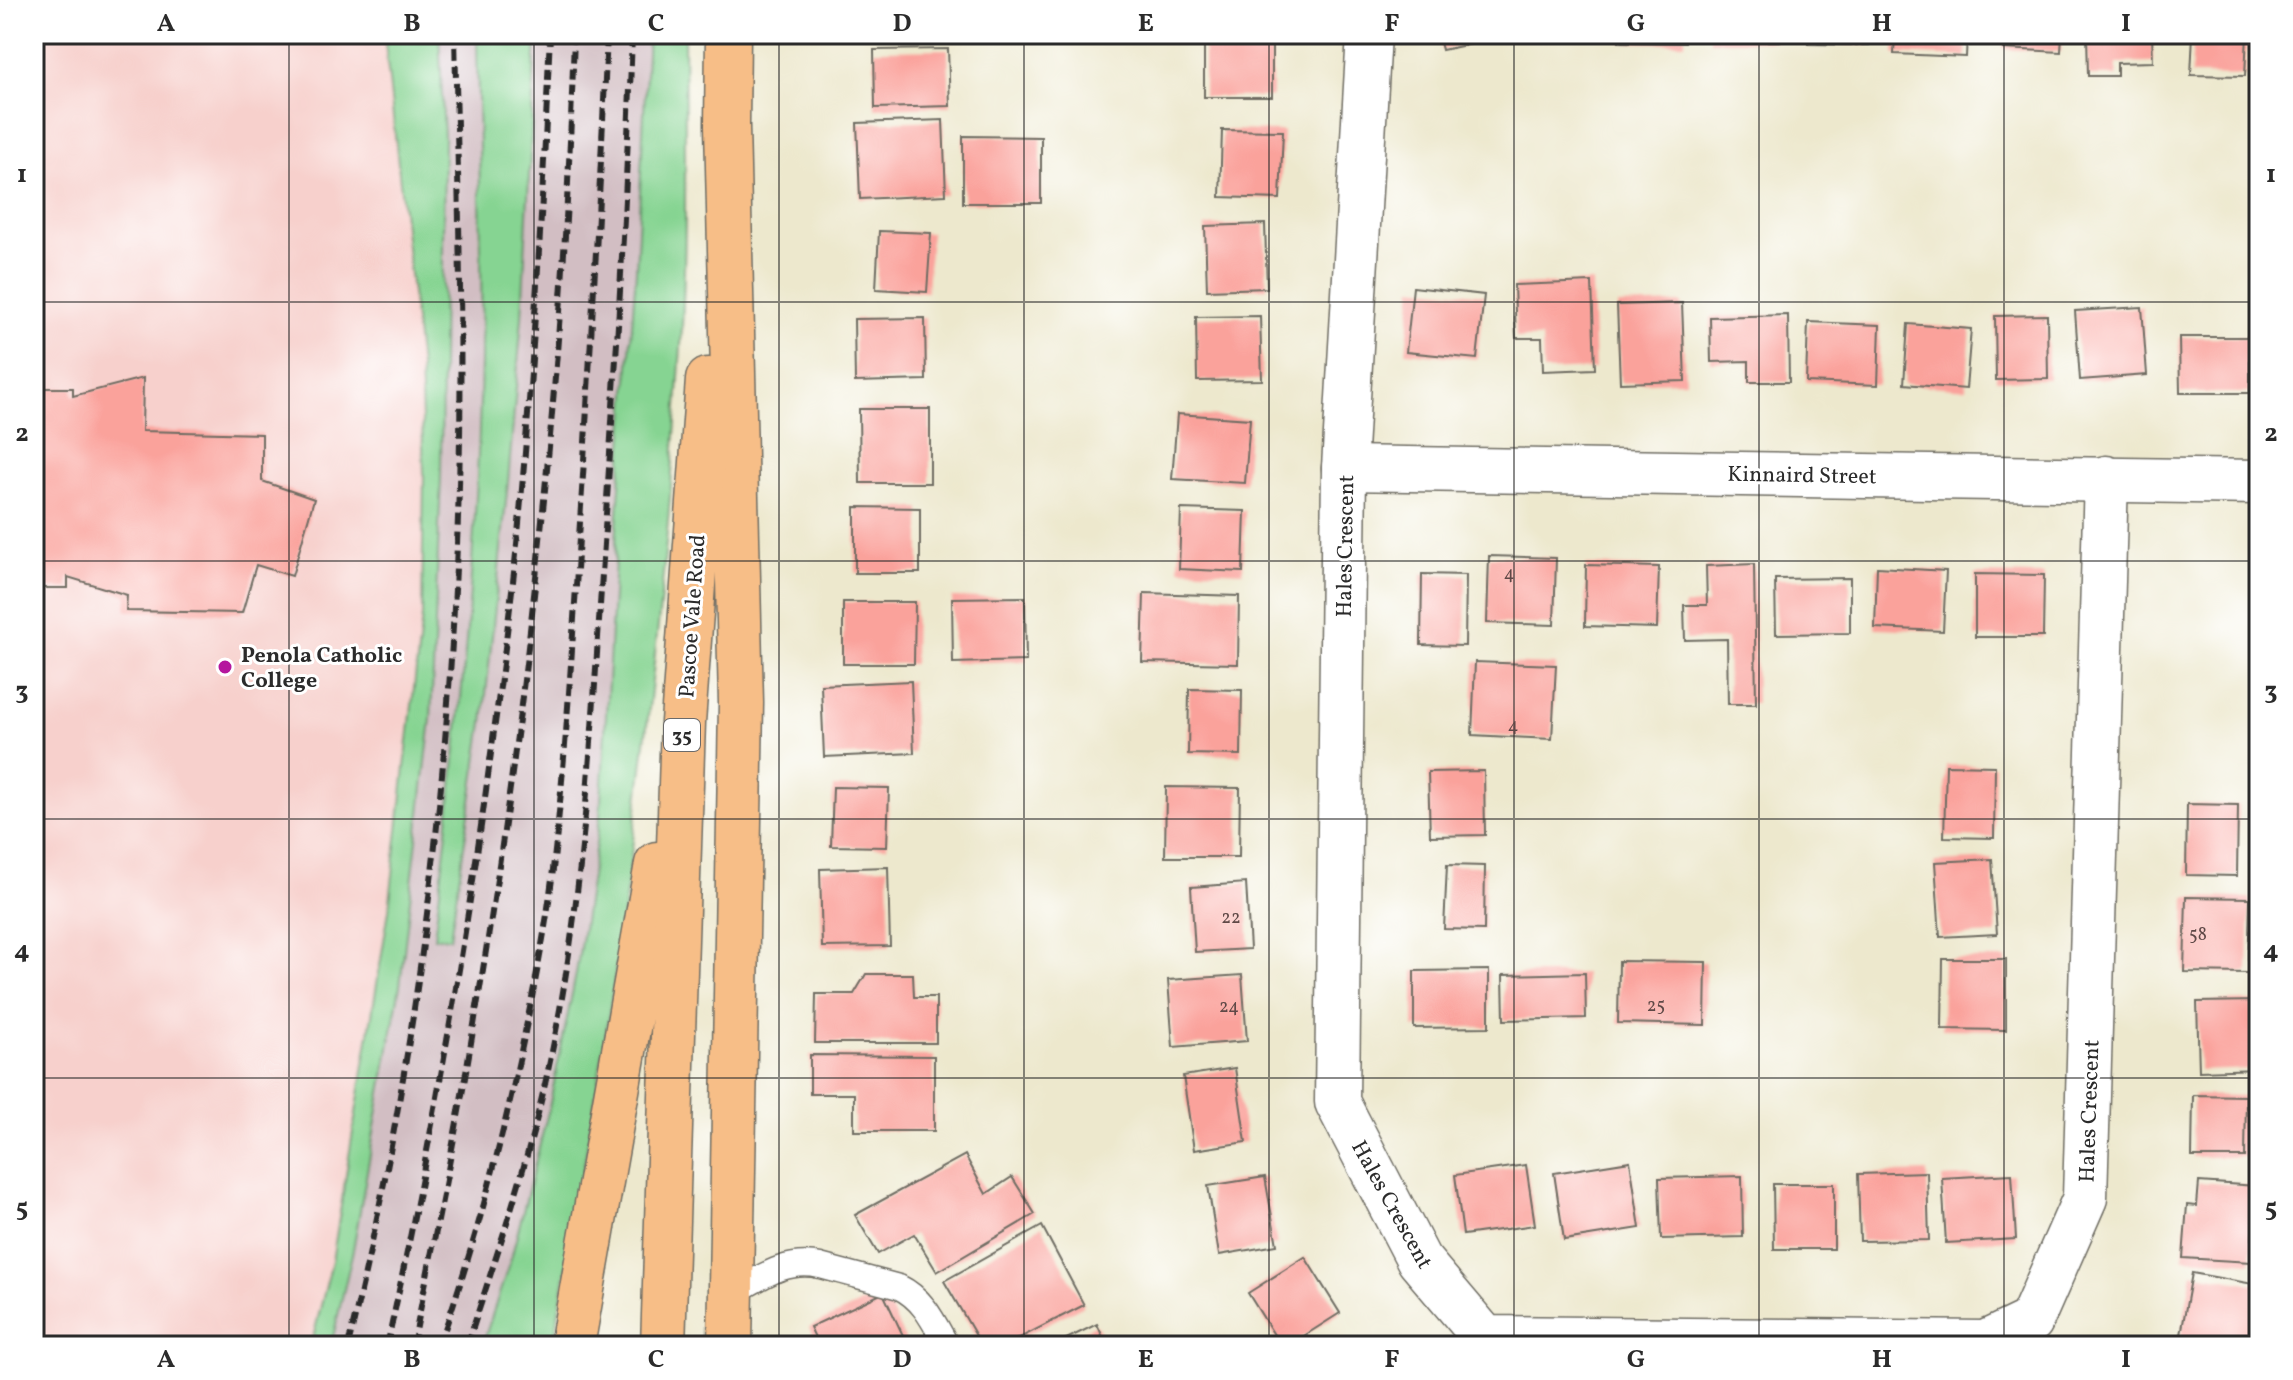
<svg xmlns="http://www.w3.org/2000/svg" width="2293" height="1380" viewBox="0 0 2293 1380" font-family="Vollkorn,serif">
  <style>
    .built { fill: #f7d0cc }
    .industrial { fill: #d2bec3 }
    .green { fill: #86d492; stroke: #58805e; stroke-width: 2 }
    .building { fill: #faa29b }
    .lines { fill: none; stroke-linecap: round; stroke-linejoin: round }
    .service-casing { stroke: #6f6d64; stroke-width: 27 }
    .minor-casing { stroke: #6f6d64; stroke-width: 47 }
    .primary-casing { stroke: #6f6d64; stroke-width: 47 }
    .service { stroke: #fff; stroke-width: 24 }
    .minor { stroke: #fff; stroke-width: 44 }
    .primary { stroke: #f7be87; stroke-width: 44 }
    .rail { stroke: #2b2b2b; stroke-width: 6; stroke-dasharray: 12 6; stroke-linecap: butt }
    .grid { fill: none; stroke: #2b2b2b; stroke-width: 2; stroke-opacity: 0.55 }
    .poi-dot { fill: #b5179e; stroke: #fff; stroke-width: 3 }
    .labels { text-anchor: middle; stroke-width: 6; stroke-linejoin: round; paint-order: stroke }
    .number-label { font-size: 18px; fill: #5f4947 }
    .shield { fill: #fff; stroke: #6b6b6b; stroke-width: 2 }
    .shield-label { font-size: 20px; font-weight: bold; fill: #2b2b2b }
    .street-label { font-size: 22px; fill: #2b2b2b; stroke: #fff }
    .poi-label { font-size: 22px; font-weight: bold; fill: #2b2b2b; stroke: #fff; text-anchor: start }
    .neatline { fill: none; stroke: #2b2b2b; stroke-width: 3 }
    .grid-label { font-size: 26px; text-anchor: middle; font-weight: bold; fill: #2b2b2b }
  </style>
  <rect width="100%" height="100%" fill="#fff"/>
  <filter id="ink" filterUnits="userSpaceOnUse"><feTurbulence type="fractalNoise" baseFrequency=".0125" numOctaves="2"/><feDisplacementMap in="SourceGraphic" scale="16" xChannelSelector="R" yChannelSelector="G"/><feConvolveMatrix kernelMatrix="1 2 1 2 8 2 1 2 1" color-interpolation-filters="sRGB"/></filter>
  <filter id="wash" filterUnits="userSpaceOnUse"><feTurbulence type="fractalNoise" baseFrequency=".006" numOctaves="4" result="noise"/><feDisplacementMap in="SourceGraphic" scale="32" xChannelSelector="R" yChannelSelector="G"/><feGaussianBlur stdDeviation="1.8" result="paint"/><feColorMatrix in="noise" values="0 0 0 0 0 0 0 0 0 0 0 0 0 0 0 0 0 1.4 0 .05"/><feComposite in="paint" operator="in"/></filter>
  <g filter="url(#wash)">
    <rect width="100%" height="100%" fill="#ede8cd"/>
    <path class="built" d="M34,34h350l36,333 4,106 -2,143 -33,294 -57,351 -21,85h-277z"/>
    <path class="industrial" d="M439,34h38l4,327 -9,192 -19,242 -19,141 15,2 34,-215 25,-241 14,-164 14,-284h112l-12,237 -19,256 -17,290 -24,157 -27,134 -37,147 -30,91h-151l22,-96 47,-264 31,-267 10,-241 3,-342z"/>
    <g class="green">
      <path d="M384,34h55l5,102 -3,342 -10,241 -31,267 -47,264 -22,96h-20l21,-85 57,-351 33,-294 2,-143 -4,-106z"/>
      <path d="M477,34h59l-14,284 -14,164 -25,241 -33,215 -16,-1c25,-191 43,-383 47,-575 2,-109 -3,-219 -4,-328z"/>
      <path d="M648,34h36c1,104 3,208 -3,312 -12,203 -35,406 -63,607 -19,131 -43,262 -65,393h-71l30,-91 37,-147 27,-134 24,-157 17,-290 19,-256z"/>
    </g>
    <g id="blocks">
      <g class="building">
        <rect x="1204" y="34" width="68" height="63"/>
        <path d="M1438,34h61l1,4 -58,12z"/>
        <path d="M1620,34h65v9l-66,-1z"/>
        <rect x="1710" y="34" width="70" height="7"/>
        <path d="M1808,34h61v11l-61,-1z"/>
        <path d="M1895,34h72l-1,23 -72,-3z"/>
        <path d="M2004,34h58l-1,18 -58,-3z"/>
        <path d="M2087,34h65l1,28 -36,1v13h-29z"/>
        <path d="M2193,34h54l-2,42 -54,-1z"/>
        <path d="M948,49l2,57 -75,2 -1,-58z"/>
        <path d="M943,120l3,75 -86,4 -3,-76z"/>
        <path d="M1222,130l61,1 -3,68 -60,-2z"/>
        <path d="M963,136l78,1v66h-78z"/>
        <path d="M1265,224l2,64 -60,2 -2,-64z"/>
        <path d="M879,231l52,2 -4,59 -51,-3z"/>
        <path d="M1592,282l3,87 -52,2 -1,-33h-26l-2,-53z"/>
        <path d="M1413,287l71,8 -7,64 -71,-7z"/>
        <path d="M1682,303l3,78 -65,2 -3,-78z"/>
        <path d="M2142,307l5,68 -67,5 -5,-69z"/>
        <path d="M1788,315l1,67h-40v-21l-38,1 -1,-45z"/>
        <path d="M2047,315l1,64 -52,1 -1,-64z"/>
        <path d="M1260,316l2,64 -65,1 -1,-64z"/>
        <path d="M925,318l1,62 -71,2 -1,-63z"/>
        <path d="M1808,322l72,3 -2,60 -72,-3z"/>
        <path d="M1908,324l63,5 -5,60 -62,-5z"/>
        <path d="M2179,337h71v56h-70z"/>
        <path d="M143,378l-1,53 120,3v47l52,18 -22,77 -36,-11 -14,48 -116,-2 1,-16 -59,-18v11h-34v-200h39v8z"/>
        <path d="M859,409h71v74h-70z"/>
        <path d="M1177,414l73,5 -5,64 -73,-4z"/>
        <path d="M855,507l65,1v65h-65z"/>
        <path d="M1181,509l64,2 -2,61 -64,-3z"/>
        <path d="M1489,556l67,2 -2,67 -67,-2z"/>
        <path d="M1754,564l2,140h-28l-1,-65 -42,1 -1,-35h23l-1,-39z"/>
        <path d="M1586,565l73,2 -2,61 -72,-2z"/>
        <path d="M1877,567l69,4 -3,60 -68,-3z"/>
        <path d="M1422,574l44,1 -1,71 -44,-1z"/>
        <path d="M1975,574l69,1 -1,62h-68z"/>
        <path d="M1850,578v55l-74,1 -1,-55z"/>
        <path d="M1144,593l95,3 -1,68 -96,-2z"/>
        <path d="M1025,597l1,64 -73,2 -1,-65z"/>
        <path d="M843,602h72l-1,62h-71z"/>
        <path d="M1475,662l81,3 -4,74 -80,-4z"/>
        <path d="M911,681l3,72 -90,4 -3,-72z"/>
        <path d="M1189,689l53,1 -1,65 -53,-1z"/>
        <path d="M1946,765l49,1 -1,72 -50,-1z"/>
        <path d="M1484,771l1,64 -55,1 -2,-64z"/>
        <path d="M833,787l56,1 -2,59 -56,-1z"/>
        <path d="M1166,787l74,1 -1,69h-74z"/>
        <path d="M2187,804l51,1 -1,71 -51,-1z"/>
        <path d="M1992,859l5,75 -57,3 -5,-75z"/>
        <path d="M1447,865l38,1 -1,64 -40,-1z"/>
        <path d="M888,867l2,79 -68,1 -2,-78z"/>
        <path d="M1246,883l4,66 -55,3 -4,-65z"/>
        <path d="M2186,897l64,1 -2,75 -64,-1z"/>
        <path d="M1943,959h63v71l-64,-1z"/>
        <path d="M1619,961l87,1 -1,63 -87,-2z"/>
        <path d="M1489,970v57l-75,1v-57z"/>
        <path d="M1585,973l1,45 -82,2 -1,-45z"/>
        <path d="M866,974h47l1,23h22v46h-121l1,-49h38z"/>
        <path d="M1242,975l5,66 -74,6 -5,-67z"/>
        <path d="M2257,1001l2,68 -60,2 -2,-69z"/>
        <path d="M810,1055l124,1v75h-80v-37h-44z"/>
        <path d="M1235,1068l11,74 -52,8 -11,-74z"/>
        <path d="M2193,1095l53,1 -1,61h-53z"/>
        <path d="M965,1155l21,39 26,-17 23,37 -98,58 -23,-38 -36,20 -23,-39z"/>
        <path d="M1630,1161l10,67 -76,12 -10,-67z"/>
        <path d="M1526,1165l9,60 -72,10 -8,-60z"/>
        <path d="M1927,1172l2,68 -69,1 -2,-67z"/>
        <path d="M2012,1174l4,65 -70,4 -4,-65z"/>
        <path d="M1742,1176l1,61 -82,2 -2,-61z"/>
        <path d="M1265,1177l12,68 -58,10 -11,-69z"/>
        <path d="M2199,1182l57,4 -5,76 -68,-4 4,-53 10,1z"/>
        <path d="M1773,1184h61v65h-60z"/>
        <path d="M1042,1226l42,79 -80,41h-22l-38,-65z"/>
        <path d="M1305,1257l35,56 -52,33h-7l-33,-53z"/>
        <path d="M2192,1273l67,12v25l-6,36h-74z"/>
        <path d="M883,1293l25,53h-89l-9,-19z"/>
        <path d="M1097,1324l10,22h-55z"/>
      </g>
    </g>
  </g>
  <g filter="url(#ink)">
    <use href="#blocks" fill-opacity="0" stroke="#6f6d64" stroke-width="2"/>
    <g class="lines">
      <defs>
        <path id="service" d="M731,1294c29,-16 55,-36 89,-28l79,21c25,12 35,36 48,59"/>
        <g id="minor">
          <path d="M1369,34l-25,434 -7,634 82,158 66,78 500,5 46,-22 54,-123 21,-720"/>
          <path d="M1344,468l915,14"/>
        </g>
        <g id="primary">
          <path d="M728,34l-1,92 14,577 -11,643"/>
          <path d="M572,1346l85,-482"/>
          <path d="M663,1346l20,-624 25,-342"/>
        </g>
      </defs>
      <use href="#service" class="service-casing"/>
      <use href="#minor" class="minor-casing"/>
      <use href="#primary" class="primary-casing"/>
      <use href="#service" class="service"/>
      <use href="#minor" class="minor"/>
      <use href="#primary" class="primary"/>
      <g class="rail">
        <path d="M348,1346c69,-281 103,-572 111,-861 4,-150 -1,-300 -4,-451"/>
        <path d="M387,1346c41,-186 74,-374 100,-563 12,-90 25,-180 33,-271 14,-159 23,-318 30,-478"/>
        <path d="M413,1346c18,-91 37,-182 53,-274 59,-343 98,-690 108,-1038"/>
        <path d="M439,1346c36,-100 63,-204 85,-309 12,-59 24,-117 30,-177 15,-133 21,-266 30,-400 8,-142 17,-284 23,-426"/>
        <path d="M467,1346c28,-86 58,-173 78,-262 38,-168 46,-339 57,-510 12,-180 24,-360 30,-540"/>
      </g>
    </g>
  </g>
  <path class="grid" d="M289,34v1312M534,34v1312M779,34v1312M1024,34v1312M1269,34v1312M1514,34v1312M1759,34v1312M2004,34v1312M34,302h2225M34,561h2225M34,819h2225M34,1078h2225"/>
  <circle class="poi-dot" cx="225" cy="667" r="8"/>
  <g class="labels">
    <g class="number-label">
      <text x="1509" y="579">4</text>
      <text x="1513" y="731">4</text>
      <text x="1231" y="923">22</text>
      <text x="2198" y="940">58</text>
      <text x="1656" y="1011">25</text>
      <text x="1229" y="1012">24</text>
    </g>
    <rect class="shield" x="664" y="719" width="36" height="32" rx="6"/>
    <g class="shield-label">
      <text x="682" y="742">35</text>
    </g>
    <g class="street-label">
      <text transform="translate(1802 474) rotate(1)" y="8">Kinnaird Street</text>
      <text transform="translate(1344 546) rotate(-89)" y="8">Hales Crescent</text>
      <text transform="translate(691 616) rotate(-86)" y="8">Pascoe Vale Road</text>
      <text transform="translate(2088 1111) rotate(-88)" y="8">Hales Crescent</text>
      <text transform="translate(1393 1204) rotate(61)" y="8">Hales Crescent</text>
    </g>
    <g class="poi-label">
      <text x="241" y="662">Penola Catholic<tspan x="241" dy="25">College</tspan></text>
    </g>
  </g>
  <rect width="2293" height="1380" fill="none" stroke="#fff" stroke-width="88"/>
  <rect x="44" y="44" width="2205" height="1292" class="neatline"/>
  <g class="grid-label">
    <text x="166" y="31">A</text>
    <text x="412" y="31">B</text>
    <text x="656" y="31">C</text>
    <text x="902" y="31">D</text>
    <text x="1146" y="31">E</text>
    <text x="1392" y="31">F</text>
    <text x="1636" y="31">G</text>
    <text x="1882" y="31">H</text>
    <text x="2126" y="31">I</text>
    <text x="22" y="182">1</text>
    <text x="2271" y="182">1</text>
    <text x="22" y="441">2</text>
    <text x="2271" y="441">2</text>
    <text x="22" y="699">3</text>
    <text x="2271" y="699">3</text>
    <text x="22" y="958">4</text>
    <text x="2271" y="958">4</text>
    <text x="22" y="1216">5</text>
    <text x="2271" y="1216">5</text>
    <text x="166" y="1367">A</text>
    <text x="412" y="1367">B</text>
    <text x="656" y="1367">C</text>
    <text x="902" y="1367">D</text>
    <text x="1146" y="1367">E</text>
    <text x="1392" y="1367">F</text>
    <text x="1636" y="1367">G</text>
    <text x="1882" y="1367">H</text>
    <text x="2126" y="1367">I</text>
  </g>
</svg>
